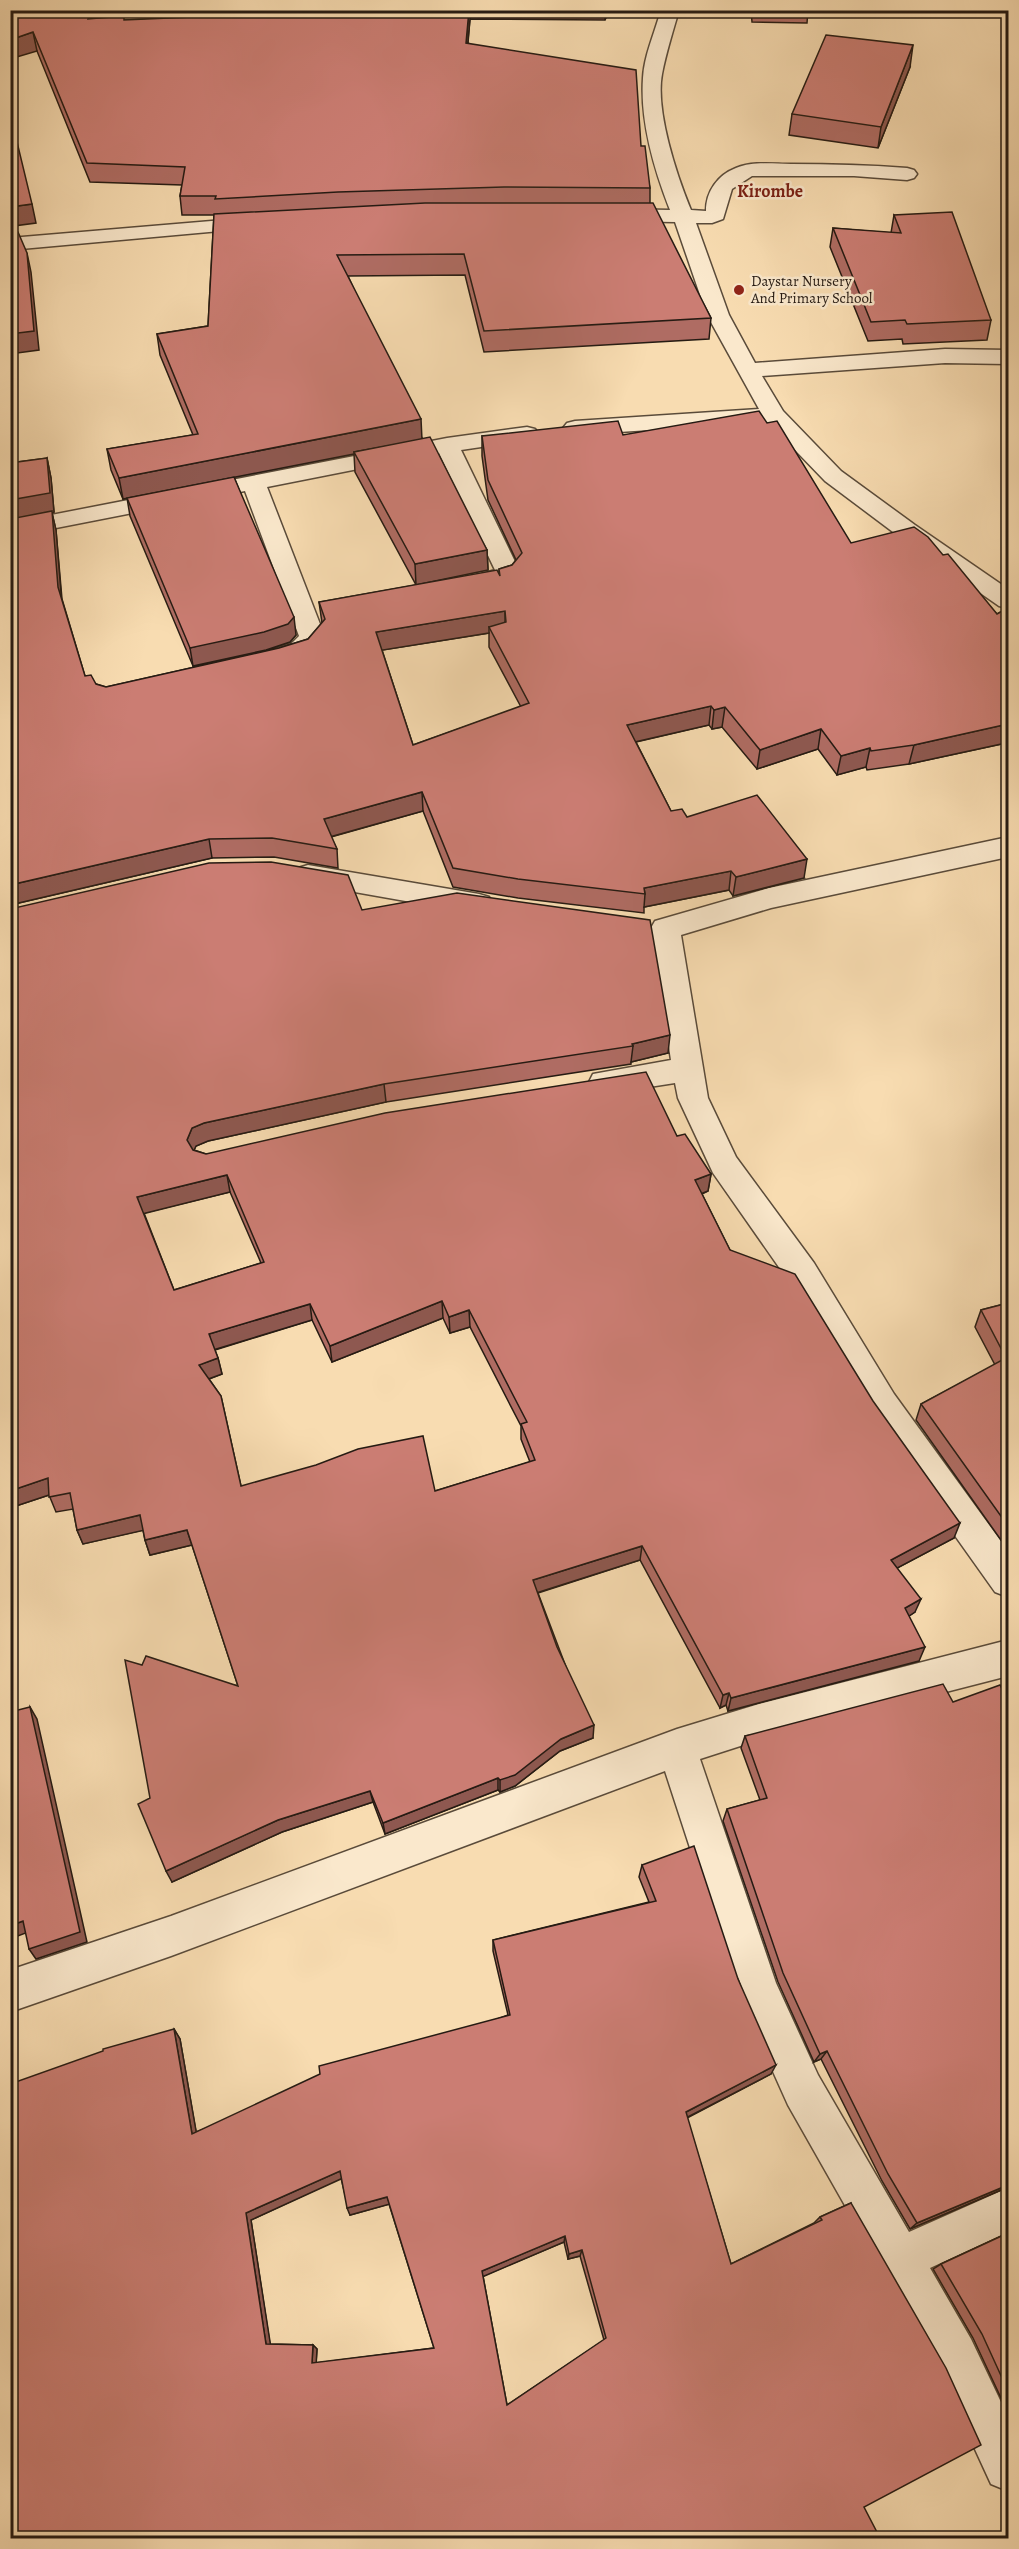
<svg xmlns="http://www.w3.org/2000/svg" width="1019" height="2549" viewBox="0 0 1019 2549" font-family="Alegreya,serif">
  <style>
    .lines { fill: none; stroke-linecap: round; stroke-linejoin: round }
    .minor-casing { stroke: #5a4b3a; stroke-width: 3 }
    .minor { fill: #fae8cc; fill-rule: evenodd }
    .wall { fill: #af6c63; stroke: #261b13; stroke-width: 1.5; fill-rule: evenodd }
    .shaded-wall { fill: #8e5850; stroke: #261b13; stroke-width: 1.5 }
    .building { fill: #cb7d73; stroke: #261b13; stroke-width: 1.5; fill-rule: evenodd }
    .poi-dot { fill: #8f2418; stroke: #fae8cc; stroke-width: 2 }
    .labels { text-anchor: middle; stroke-width: 5; stroke-linejoin: round; paint-order: stroke }
    .far-poi-label { font-size: 15px; fill: #261b13; stroke: #fae8cc; text-anchor: start }
    .far-quarter-label { font-size: 18px; font-weight: bold; fill: #7a1f14; stroke: #fae8cc }
  </style>
  <rect width="100%" height="100%" fill="#f8dcb1"/>
  <filter id="stains"><feTurbulence type="fractalNoise" baseFrequency=".00333" numOctaves="4"/><feColorMatrix values="0 0 0 0 .2 0 0 0 0 .09 0 0 0 0 .02 0 0 0 .5 -.17"/></filter>
  <radialGradient id="worn" r=".72"><stop offset=".6" stop-color="#630" stop-opacity="0"/><stop offset="1" stop-color="#630" stop-opacity=".3"/></radialGradient>
  <g class="lines">
    <defs>
      <g id="minor">
        <path d="M661,10h18c-6,21 -13,43 -17,64 -7,37 15,102 29,136l15,1c0,-20 12,-36 30,-43 17,-7 37,-4 55,-4 39,0 77,1 116,4l7,2 3,4 -3,4 -7,2 -53,-4h-102l-20,13 -9,30 -11,4h-16l33,92 26,48 190,-14 63,1v14l-63,-1 -183,13 21,35 58,60 74,54 93,64v19l-9,-2 -102,-71 -72,-54 -57,-59 -193,13 -8,-2 -4,-5 4,-5 8,-2 184,-12 -52,-94 -32,-93 -60,-1 -7,-2 -3,-4 3,-4 7,-2 55,1c-16,-41 -30,-88 -27,-132 1,-22 12,-46 18,-68z"/>
        <path d="M258,217l7,2 3,4 -3,4 -255,23v-12z"/>
        <path d="M527,427l8,2 4,5 -4,5 -74,11 59,122c-10,15 -39,23 -57,18l-3,-5 3,-5 32,-10 -56,-117 -172,34 58,150c-12,18 -35,32 -57,26l-4,-6 4,-6 23,-7 8,-8 -54,-145 -235,46v-14l437,-85z"/>
        <path d="M1008,837v20l-237,51 -90,27 27,163 28,59 78,106 80,131 114,157v46l-13,-5 -125,-176 -80,-133 -77,-110 -35,-75 -3,-15 -71,11 -11,-4 -4,-8 4,-8 78,-14 -20,-132 4,-7 114,-33z"/>
        <path d="M308,865l171,29 10,3 4,7 -4,7 -10,3 -181,-32 -4,-7 4,-7z"/>
        <path d="M1008,1640v36l-249,64 -59,19 76,224 42,92 91,157 99,-44v44l-78,36 41,71 37,78v74l-17,-7 -52,-113 -151,-266 -52,-116 -71,-218 -494,185 -161,56v-42l161,-54 506,-187 82,-25z"/>
      </g>
    </defs>
    <use href="#minor" class="minor-casing"/>
    <use href="#minor" class="minor"/>
  </g>
  <g class="wall">
    <path d="M10,10h90l-3,8 27,2 225,-10h260l-4,10 -135,-1 -2,24 173,103 9,42v15l61,115 -2,21 -225,13 -19,-77 -117,1 74,162 65,112 1,20 -65,13 76,-9v-5l13,-4 4,-5 -28,-60 -6,-44v-20l141,-1 228,108 92,12 54,59 11,-6v138l-2,-3 -97,21 -42,6 -1,-3 -29,8 -19,-26 -61,20 -35,-42 -10,2 -3,-4 -73,17 35,69 16,6 117,61 -71,18 -4,-6 -85,17v6l-126,-15 -65,-11 -30,-76 -92,26 6,12 1,19 -64,-11 -62,1 -202,47v-442l37,-5 4,20 3,34 -2,1 4,17 6,69 23,77 11,8 10,3 173,-39 29,-9 14,-16 -3,-21 97,-17 -61,-113 -1,-18 -120,23 62,158 -6,7 -24,8 -73,16 -63,-150 -3,-18 -4,1 -12,-29 -4,-21 86,-14 -33,-80 -3,-21 51,-8 6,-111h-32l-2,-19 2,-11 -92,-3 -53,-131zM489,633v14l32,60 -108,38 -31,-95z"/>
    <path d="M751,10h57l-1,13 -55,-1z"/>
    <path d="M910,67l-32,81 -89,-13 3,-21z"/>
    <path d="M894,215l97,105 -4,20 -84,4 -1,-5 -34,2 -38,-94 3,-19 58,5z"/>
    <path d="M10,909l352,1 306,143 -37,9v2l-245,38 -178,39 -12,5 -2,4 12,4 471,-18 34,38 -3,17 -6,3 28,56 224,288 -57,30 18,44 -6,4 10,45 -191,50 -2,-6 -6,3 -80,-148 -102,33 55,145 -33,13 -45,35 -15,6 -2,-2 -113,44 -12,-32 -91,30 -110,50 -22,-84 -8,-133 96,21 -46,-141 -42,10 -5,-15 -2,-10 -60,14 -6,-14 -4,-21 -17,3 -7,-17 -39,13zM230,1192l31,71 -87,27 -30,-77zM443,1318l7,15 20,-6 51,99v13l9,23 -95,29 -194,-5 -20,-90 -12,-17 13,-5 -4,-16 -3,-8 97,-30 20,42z"/>
    <path d="M1008,1303v247l-92,-130 5,-16 74,-39 -20,-38 6,-17z"/>
    <path d="M953,1702l55,485 -98,42 -28,-48 -61,-122 -7,3 -36,-80 -55,-161 4,-12 33,-9 -19,-52 4,-12z"/>
    <path d="M642,1865l96,114 33,95 -84,44 44,146 83,-41 6,-6 31,-14 13,304 -854,31 164,-509 6,10 16,93 312,-117 -15,-64v-11l156,-38 -10,-25zM341,2178l9,37 39,-11 45,144 -118,15 1,-14 -4,-4 -43,-1 -19,-124zM564,2242l4,17 12,-3 24,84 -97,65 -24,-129z"/>
    <path d="M1008,2233v180l-35,-75 -40,-69 8,-5z"/>
  </g>
  <g class="shaded-wall">
    <path d="M91,10h9l-9,27 -3,-18z"/>
    <path d="M469,10h1v9l-4,42v-18z"/>
    <path d="M606,10h3l-4,10z"/>
    <path d="M33,32l4,19 -27,8v-19z"/>
    <path d="M913,45l-3,22 -32,81 3,-21z"/>
    <path d="M32,204l4,19 -22,3 2,9 -6,1v-29z"/>
    <path d="M27,253l4,19 8,78 -29,4v-20z"/>
    <path d="M421,419l1,21 -68,12v2l-231,45 -4,-21z"/>
    <path d="M47,458l4,20 3,34 -2,1 4,17 6,76 -52,-85v-21z"/>
    <path d="M487,550l1,20 -72,15 -1,-21z"/>
    <path d="M505,611v20l-16,-4v6l-112,18 -1,-19z"/>
    <path d="M294,617l2,18 -6,7 -24,8 -73,16 -3,-18z"/>
    <path d="M711,706l-2,19 -83,19 1,-19z"/>
    <path d="M725,707l-3,20 -10,2 2,-19z"/>
    <path d="M1008,724v11l-2,8 -97,21 5,-19z"/>
    <path d="M821,729l-3,20 -61,20 3,-19z"/>
    <path d="M870,748l-4,19 -29,8 4,-19z"/>
    <path d="M422,792l1,19 -97,27 -2,-19z"/>
    <path d="M209,839l3,19 -202,47v-20z"/>
    <path d="M807,859l-3,19 -71,18 3,-19z"/>
    <path d="M731,871l-2,19 -85,17 1,-13 -1,-6z"/>
    <path d="M670,1035l-2,18 -37,9 2,-16 -1,-2z"/>
    <path d="M384,1084l2,18 -178,39 -12,5 -5,11 -4,-17 5,-12 12,-5z"/>
    <path d="M711,1174l-3,17 -15,6 2,-17z"/>
    <path d="M227,1175l3,17 -88,22 -5,-17z"/>
    <path d="M442,1301l1,17 -111,44 -2,-16z"/>
    <path d="M310,1304l2,16 -99,30 -4,-16z"/>
    <path d="M469,1310l1,17 -20,6 -1,-16z"/>
    <path d="M218,1358l4,16 -19,7 -4,-16z"/>
    <path d="M48,1478l7,15 -45,15v-17z"/>
    <path d="M140,1515l5,15 -62,14 -6,-14z"/>
    <path d="M960,1523l-6,15 -68,36 5,-14z"/>
    <path d="M187,1530l5,15 -42,10 -5,-15z"/>
    <path d="M642,1546l-2,14 -107,34v-14z"/>
    <path d="M921,1599l-6,13 -15,10 5,-14z"/>
    <path d="M925,1647l-6,14 -191,50 3,-13z"/>
    <path d="M729,1693l-3,12 -6,3 3,-13z"/>
    <path d="M30,1707l7,12 50,223 -51,17 -7,-10z"/>
    <path d="M594,1725l-1,13 -33,13 -45,35 -15,6v-12l61,-41z"/>
    <path d="M498,1778v12l-113,44 -2,-11z"/>
    <path d="M370,1791l3,11 -91,30 -110,50 -6,-11 112,-51z"/>
    <path d="M23,1921l8,10 -21,8v-13z"/>
    <path d="M174,2029l6,10 18,103 -6,-8z"/>
    <path d="M827,2051l-6,8 -7,3 6,-8z"/>
    <path d="M776,2065l-5,9 -89,46 4,-8z"/>
    <path d="M340,2171l3,7 -92,42 20,128 -5,-4 -20,-131z"/>
    <path d="M1008,2185v2l-98,42 7,-6z"/>
    <path d="M387,2197l3,7 -40,11 -3,-7z"/>
    <path d="M565,2236l-1,6 -82,35v-6z"/>
    <path d="M582,2250l-2,6 -12,3 1,-5z"/>
    <path d="M313,2345l4,4 -1,18 -4,-4z"/>
  </g>
  <g class="building">
    <path d="M10,10h81l-3,9 36,-3v4l226,-10h119l-3,33 170,27 5,76h4l5,42 -146,-1 -166,5 -123,7 1,-3h-36l5,-29 -98,-4 -54,-131 -23,8z"/>
    <path d="M826,35l87,10 -32,82 -89,-13z"/>
    <path d="M10,113l22,91 -22,3z"/>
    <path d="M425,203h228l58,115 -227,13 -20,-77 -127,1 84,164 -302,59 -12,-29 91,-15 -41,-100 51,-8 6,-112z"/>
    <path d="M952,212l39,108 -84,4 -2,-4 -34,2 -38,-94 68,5 -7,-18z"/>
    <path d="M18,232l9,21 7,78 -24,3v-101z"/>
    <path d="M759,411l8,12 10,-2 74,122 63,-16 14,10 15,18 5,-1 49,60 11,-6v116l-94,21 -43,6 -1,-3 -29,8 -20,-27 -61,21 -35,-43 -11,3 -3,-4 -84,19 44,86 11,-2 5,8 70,-22 50,64 -71,18 -5,-6 -87,17 1,6 -127,-15 -65,-11 -31,-76 -98,27 13,30 -65,-11 -63,1 -199,46v-366l42,-8 6,76 27,89 6,-1 5,9 10,3 173,-39 29,-9 17,-20 -6,-17 178,-32 3,6 -1,-7 13,-4 10,-12 -34,-73 -6,-44 136,-15 5,14zM505,611l1,11 -17,5 40,76 -116,42 -37,-113z"/>
    <path d="M430,437l57,113 -72,14 -61,-112z"/>
    <path d="M47,458l3,35 -40,7v-37z"/>
    <path d="M234,477l60,140 -6,7 -24,8 -74,16 -63,-150z"/>
    <path d="M271,862l77,13 14,35 95,-17 193,27 20,115 -38,9 1,2 -249,38 -180,39 -12,5 -5,12 6,10 13,4 179,-41 261,-41 31,64 8,-2 26,40 -16,6 35,70 65,24 78,127 87,122 -69,37 30,39 -16,9 20,39 -194,51 -2,-5 -6,2 -81,-149 -109,34 24,67 37,78 -33,14 -46,36 -15,5 -2,-2 -115,45 -13,-32 -92,29 -112,51 -28,-67 12,-6 -25,-138 17,5 4,-9 92,30 -51,-156 -42,10 -5,-25 -63,15 -7,-37 -21,4 -1,-19 -38,13v-582l199,-46zM227,1175l37,87 -90,28 -37,-93zM442,1301l7,16 20,-7 58,112 -6,2 14,36 -100,31 -12,-55 -65,13 -42,16 -75,21 -20,-90 -22,-31 19,-7 -9,-24 101,-30 20,42z"/>
    <path d="M1008,1303v223l-87,-122 85,-46 -25,-48z"/>
    <path d="M943,1684l10,18 47,-17 8,16v484l-91,38 -29,-49 -61,-123 -7,3 -37,-81 -56,-164 40,-11 -22,-62z"/>
    <path d="M30,1707l50,225 -51,17 -6,-28 -13,5v-214z"/>
    <path d="M694,1846l44,133 38,86 -90,47 45,152 91,-44 -2,-3 31,-14 95,165 35,77 -117,62 16,31h-870v-454l93,-33v-2l71,-20 18,105 128,-60 -1,-8 191,-51 -17,-75 163,-39 -14,-36zM340,2171l7,37 40,-11 47,151 -122,15 1,-18 -47,-1 -20,-131zM565,2236l4,18 13,-4 24,88 -99,67 -25,-134z"/>
    <path d="M1008,2233v158l-26,-57 -41,-70z"/>
  </g>
  <circle class="poi-dot" cx="739" cy="290" r="6"/>
  <g class="labels">
    <g class="far-poi-label">
      <text x="751" y="286">Daystar Nursery<tspan x="751" dy="17">And Primary School</tspan></text>
    </g>
    <g class="far-quarter-label">
      <text x="770" y="197">Kirombe</text>
    </g>
  </g>
  <rect width="1019" height="2549" fill="none" stroke="#f8dcb1" stroke-width="36"/>
  <rect x="12" y="12" width="995" height="2525" fill="none" stroke="#261b13" stroke-width="3"/>
  <rect x="18" y="18" width="983" height="2513" fill="none" stroke="#261b13" stroke-width="1.5"/>
  <rect width="100%" height="100%" filter="url(#stains)"/>
  <rect width="100%" height="100%" fill="url(#worn)"/>
</svg>
